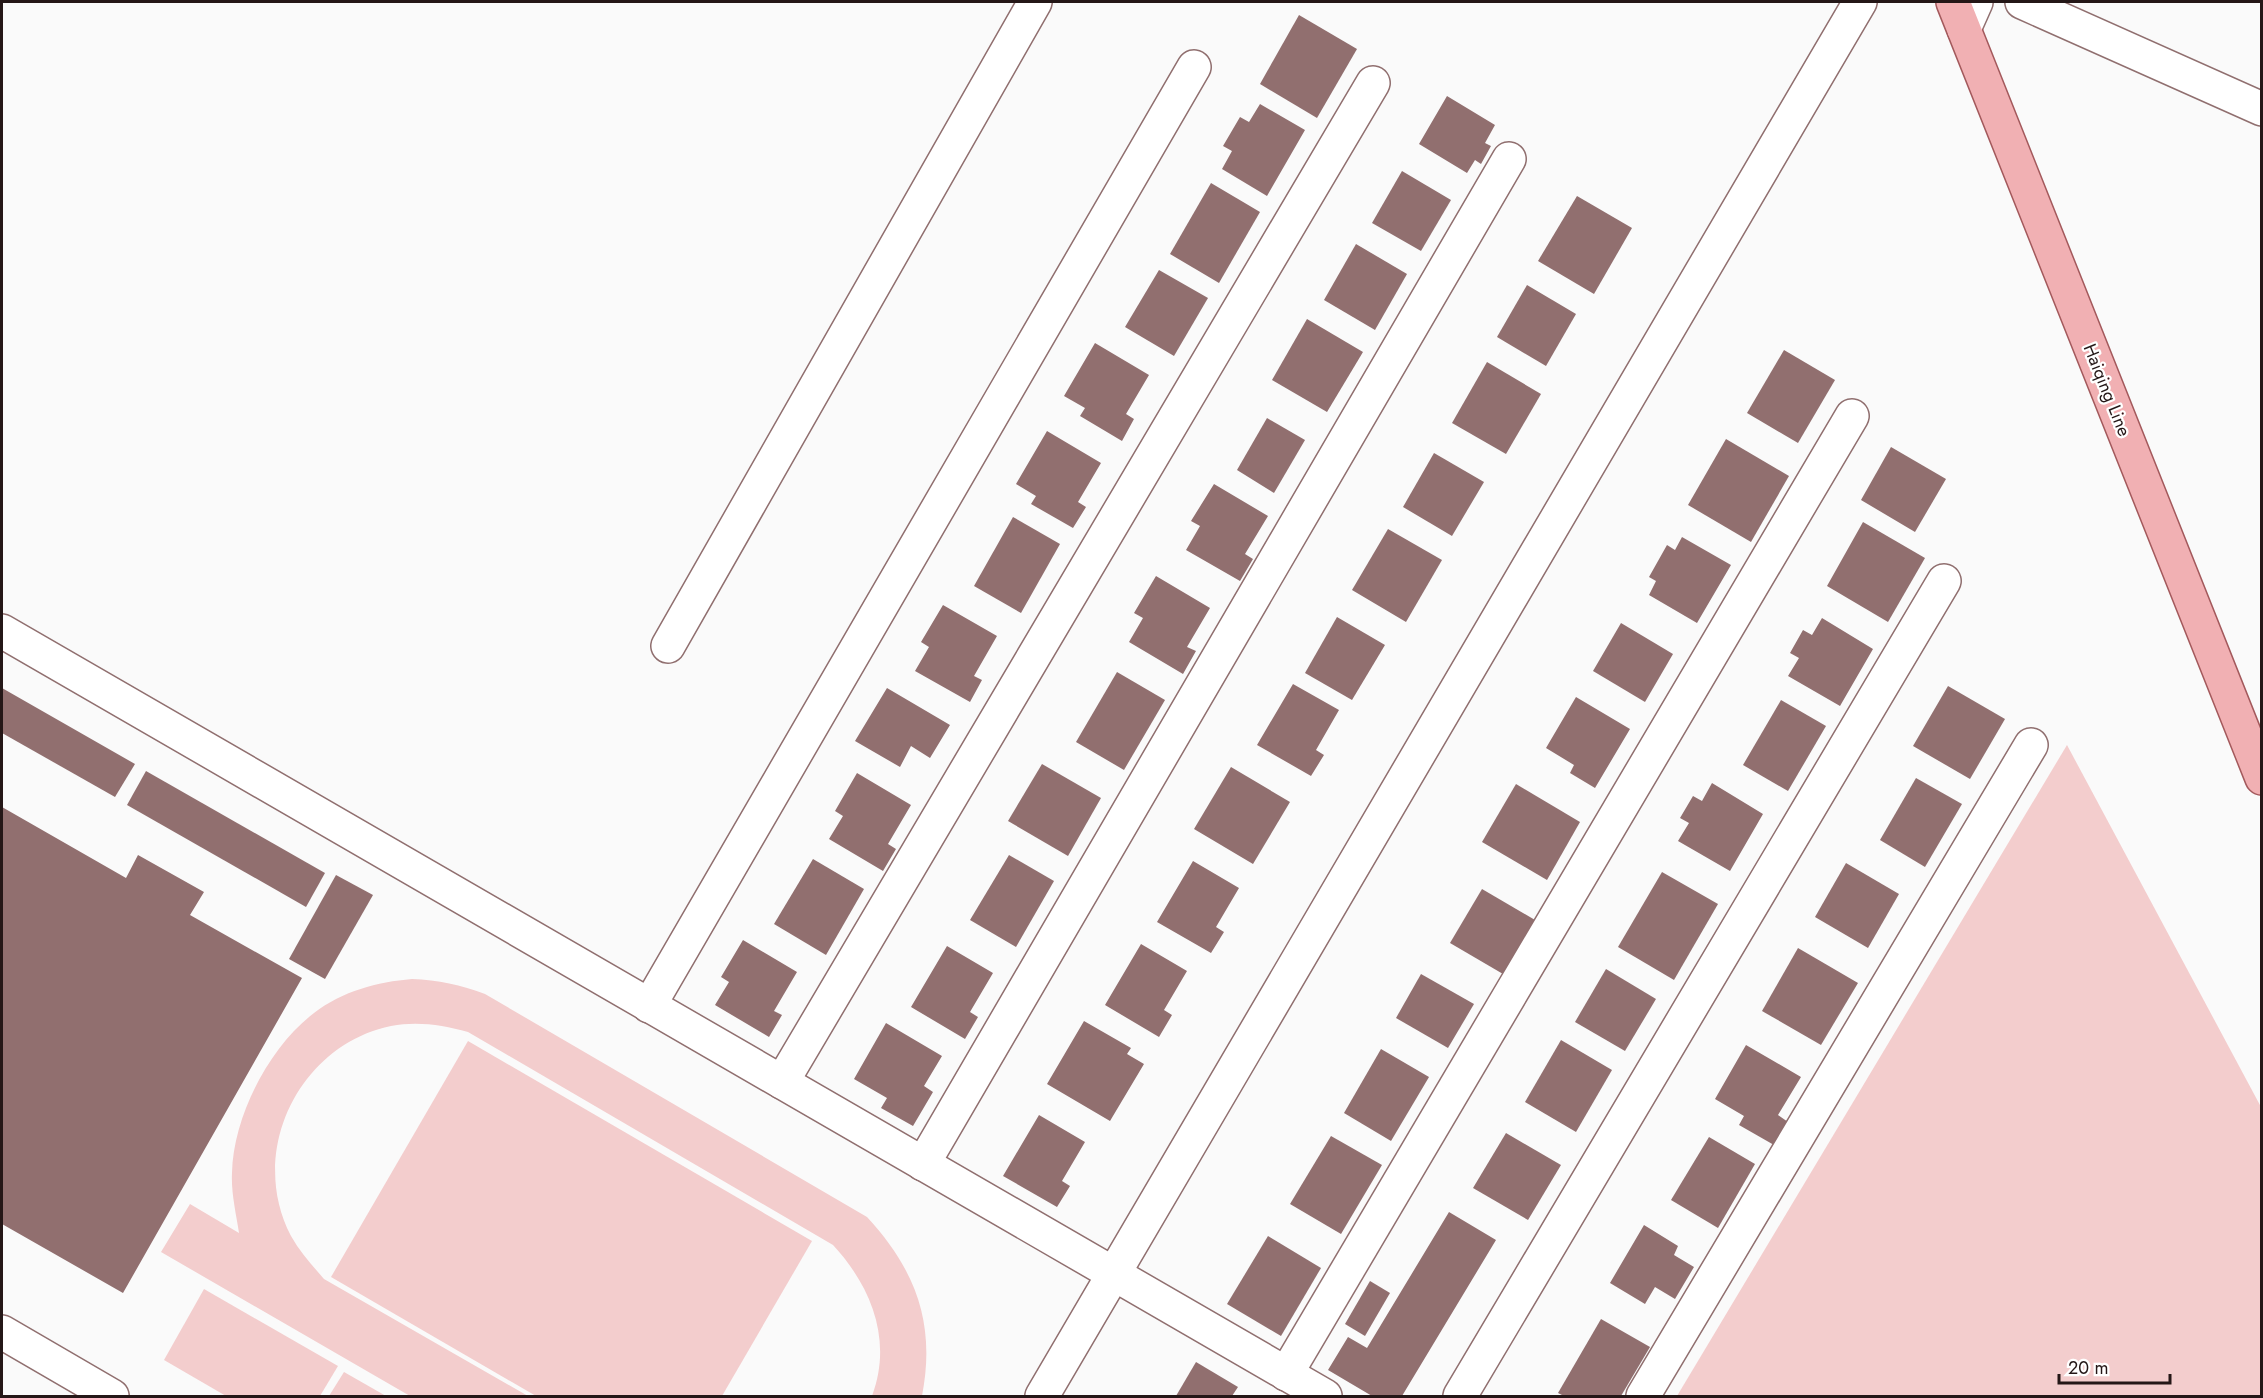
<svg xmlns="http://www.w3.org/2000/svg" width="2263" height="1398" viewBox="0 0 2263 1398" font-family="Jost,sans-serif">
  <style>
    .green { fill: #f3cdcd }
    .building { fill: #916f6f }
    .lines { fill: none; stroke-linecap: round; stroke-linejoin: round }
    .minor-casing { stroke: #906f6f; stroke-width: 36 }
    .major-casing { stroke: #a3595c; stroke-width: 36 }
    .minor { stroke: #fff; stroke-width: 33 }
    .major { stroke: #f1b0b3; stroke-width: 33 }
    .labels { text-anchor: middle; stroke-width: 4.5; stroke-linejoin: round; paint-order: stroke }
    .street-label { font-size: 18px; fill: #241717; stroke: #fff }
  </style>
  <rect width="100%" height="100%" fill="#fafafa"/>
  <g class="green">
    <path d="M2067,745l194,362v289h-584z"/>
    <path d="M412,979c26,1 49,6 73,15l382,223c49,53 69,107 55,179h-50c21,-56 -1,-110 -39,-151l-365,-213c-25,-7 -51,-11 -77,-6 -92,19 -144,126 -100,210 9,16 21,29 33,43l204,117h-118l-249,-144 29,-48 49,29c-3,-20 -8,-40 -7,-60 1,-56 37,-126 82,-160 29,-22 63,-31 98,-34z"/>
    <path d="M468,1041l344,200 -90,155h-186l-205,-119z"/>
    <path d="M204,1289l134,77 -18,30h-94l-62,-36z"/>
    <path d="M344,1372l42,24h-57z"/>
  </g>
  <g class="building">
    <path d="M1299,15l58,34 -40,69 -57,-34z"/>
    <path d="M1447,96l48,29 -10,18 6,3 -10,18 -6,-4 -8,13 -48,-29z"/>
    <path d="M1260,104l45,26 -38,66 -45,-27 10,-18 -9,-5 17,-29 9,5z"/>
    <path d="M1402,171l49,29 -30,51 -49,-28z"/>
    <path d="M1211,183l49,29 -41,71 -49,-29z"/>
    <path d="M1577,196l55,32 -38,66 -56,-33z"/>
    <path d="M1356,244l51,30 -32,56 -51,-30z"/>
    <path d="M1159,270l49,28 -34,58 -49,-29z"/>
    <path d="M1527,285l49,29 -30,52 -49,-29z"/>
    <path d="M1307,319l56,33 -36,60 -55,-32z"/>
    <path d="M1095,343l54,32 -23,39 8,5 -12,22 -42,-25 5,-8 -21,-12z"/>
    <path d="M1784,350l51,30 -37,63 -51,-30z"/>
    <path d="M1487,362l54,32 -35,60 -54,-31z"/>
    <path d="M1267,418l38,22 -31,53 -37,-23z"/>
    <path d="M1047,431l54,32 -23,39 8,5 -13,21 -42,-24 5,-8 -20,-12z"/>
    <path d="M1726,439l63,37 -38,66 -63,-37z"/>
    <path d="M1891,447l55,32 -31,53 -54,-32z"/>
    <path d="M1434,453l50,29 -32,54 -49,-29z"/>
    <path d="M1214,484l54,32 -23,38 8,5 -13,22 -54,-31 14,-24 -9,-5z"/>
    <path d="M1013,517l47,27 -39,69 -47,-27z"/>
    <path d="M1863,522l62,36 -37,64 -61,-36z"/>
    <path d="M1388,529l54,31 -36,62 -54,-32z"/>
    <path d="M1682,537l49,28 -34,58 -48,-28 7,-14 -7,-4 18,-32 8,5z"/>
    <path d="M1156,576l54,32 -23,39 9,4 -13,23 -54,-32 14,-24 -9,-5z"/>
    <path d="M943,605l54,31 -23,40 8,4 -12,22 -55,-31 14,-24 -8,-5z"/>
    <path d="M1337,617l48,28 -33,55 -47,-27z"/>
    <path d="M1822,618l51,31 -33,57 -52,-30 11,-18 -9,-5 13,-23 9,5z"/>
    <path d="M1621,623l52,31 -28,48 -52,-31z"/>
    <path d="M1117,672l48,28 -41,70 -48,-28z"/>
    <path d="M1293,684l46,26 -23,40 8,5 -13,21 -54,-31z"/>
    <path d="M1948,686l57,33 -35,60 -57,-33z"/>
    <path d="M2,688l133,76 -20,33 -113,-64z"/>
    <path d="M887,688l63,37 -20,33 -19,-12 -11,21 -45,-26z"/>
    <path d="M1576,697l54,32 -35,59 -25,-15 4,-8 -28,-17z"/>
    <path d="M1781,700l45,26 -38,65 -45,-26z"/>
    <path d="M1042,764l59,34 -33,58 -60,-35z"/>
    <path d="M1231,767l59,35 -37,62 -59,-35z"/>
    <path d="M146,771l179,102 -19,34 -179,-102z"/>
    <path d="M857,773l54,32 -23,39 8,5 -13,22 -54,-32 14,-23 -8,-5z"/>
    <path d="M1916,778l46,26 -37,63 -45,-27z"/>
    <path d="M1712,783l51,31 -33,57 -52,-30 11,-18 -9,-5 13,-22 9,5z"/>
    <path d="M1516,784l64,38 -33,58 -65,-38z"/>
    <path d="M2,807l124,71 12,-23 66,37 -14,23 112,63 -179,315 -121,-69z"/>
    <path d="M1009,855l45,26 -38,66 -46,-27z"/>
    <path d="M813,859l51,30 -38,66 -52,-31z"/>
    <path d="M1193,861l46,27 -23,39 8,5 -13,21 -54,-31z"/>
    <path d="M1846,863l53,31 -31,54 -53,-31z"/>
    <path d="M1662,872l56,32 -44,76 -56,-33z"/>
    <path d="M336,875l37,20 -48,84 -36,-20z"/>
    <path d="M1482,889l53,31 -32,54 -53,-31z"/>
    <path d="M743,940l54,32 -23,39 8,4 -13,22 -54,-32 14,-23 -8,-5z"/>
    <path d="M1141,944l46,27 -23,39 8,5 -13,22 -54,-32z"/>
    <path d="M947,946l46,27 -23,39 8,5 -13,22 -54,-32z"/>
    <path d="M1798,948l60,35 -37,62 -59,-34z"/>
    <path d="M1606,969l50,30 -31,52 -50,-29z"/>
    <path d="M1421,974l53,30 -26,44 -52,-30z"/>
    <path d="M1084,1021l47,27 -4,6 17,10 -34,57 -63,-37z"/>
    <path d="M886,1023l56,33 -18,30 9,6 -20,34 -32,-18 6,-10 -33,-19z"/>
    <path d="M1561,1040l51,30 -36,62 -51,-30z"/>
    <path d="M1746,1045l55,32 -23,38 10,7 -14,23 -35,-20 5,-9 -29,-17z"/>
    <path d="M1381,1049l48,28 -38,64 -47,-28z"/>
    <path d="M1039,1115l46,27 -23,39 8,5 -13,21 -54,-31z"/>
    <path d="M1506,1133l55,32 -33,55 -55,-32z"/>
    <path d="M1331,1136l51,29 -41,69 -51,-30z"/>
    <path d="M1709,1137l46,27 -37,64 -47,-28z"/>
    <path d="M1449,1212l47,28 -94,156h-30l-44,-26 20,-33 19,11z"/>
    <path d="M1644,1225l34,21 -4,9 20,12 -19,32 -20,-12 -10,17 -35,-21z"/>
    <path d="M1268,1236l53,32 -40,68 -54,-32z"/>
    <path d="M1370,1281l20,12 -25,43 -20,-12z"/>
    <path d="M1601,1319l49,28 -29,49h-57l-6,-3z"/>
    <path d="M1196,1362l42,25 -6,9h-56z"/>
  </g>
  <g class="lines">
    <defs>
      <g id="minor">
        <path d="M2022,2l240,107"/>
        <path d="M1964,29l12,-27"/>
        <path d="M2,631l1323,765"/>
        <path d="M668,646l367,-644"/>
        <path d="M649,1006l545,-939"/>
        <path d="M782,1082l591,-999"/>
        <path d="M923,1164l586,-1005"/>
        <path d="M2,1332l110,64"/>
        <path d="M1286,1374l566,-958"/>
        <path d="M1042,1396l818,-1394"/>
        <path d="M1460,1396l484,-815"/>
        <path d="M1643,1396l388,-651"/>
      </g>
      <path id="major" d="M1953,2l309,776"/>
    </defs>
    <use href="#minor" class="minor-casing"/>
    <use href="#major" class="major-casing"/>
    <use href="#minor" class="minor"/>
    <use href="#major" class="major"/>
  </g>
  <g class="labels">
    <g class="street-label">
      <text transform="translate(2107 390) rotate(68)" y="6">Haiqing Line</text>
    </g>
  </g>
  <rect width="2263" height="1398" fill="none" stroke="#241717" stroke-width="6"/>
  <path d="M2059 1374v9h111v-9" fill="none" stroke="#241717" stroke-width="3"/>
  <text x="2068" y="1374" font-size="18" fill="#241717" stroke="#ffffff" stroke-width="4.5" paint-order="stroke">20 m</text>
</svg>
